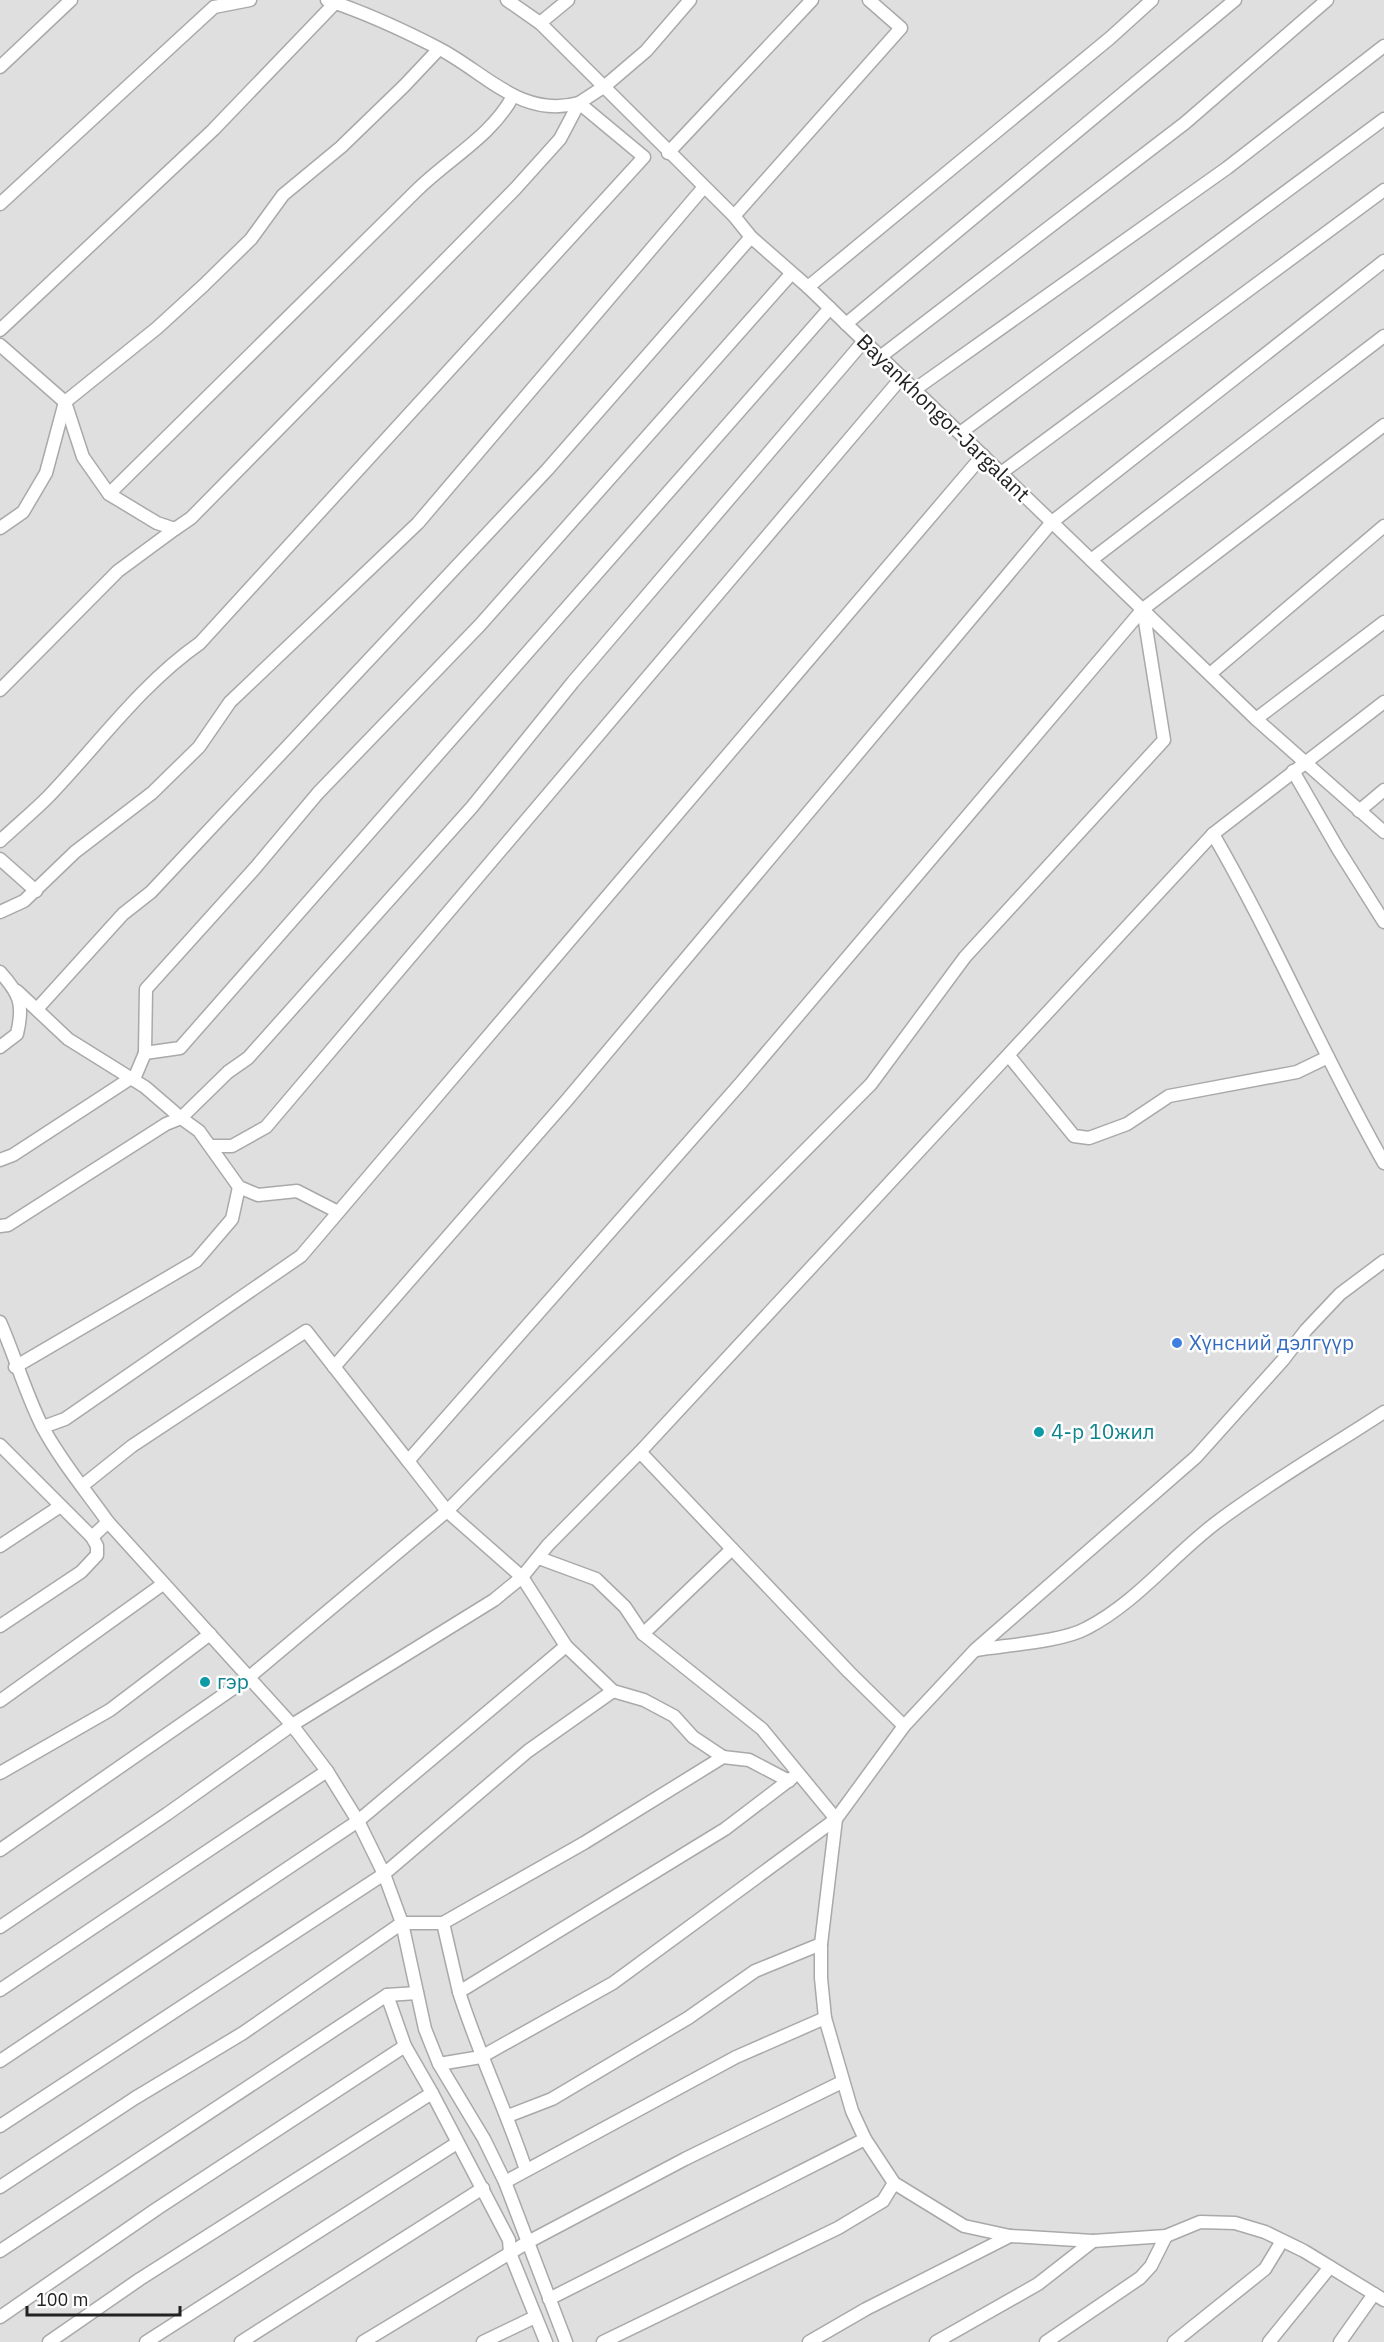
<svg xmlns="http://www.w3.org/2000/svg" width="1384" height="2342" viewBox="0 0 1384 2342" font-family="'IBM Plex Sans',sans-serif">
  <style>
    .residential { fill: #e0dfdf }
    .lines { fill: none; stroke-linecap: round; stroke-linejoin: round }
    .minor-casing { stroke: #a9a9a9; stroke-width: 15 }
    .minor { stroke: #fff; stroke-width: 12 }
    .shop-dot { fill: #3f7fe0; stroke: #fff; stroke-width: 2 }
    .culture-dot { fill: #0f9aa8; stroke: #fff; stroke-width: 2 }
    .labels { text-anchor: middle; stroke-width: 5; stroke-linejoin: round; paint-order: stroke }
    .street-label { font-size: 21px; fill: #222; stroke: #fff }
    .shop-label { font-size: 21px; fill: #366cbe; stroke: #fff; text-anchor: start }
    .culture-label { font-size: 21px; fill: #0d838f; stroke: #fff; text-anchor: start }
  </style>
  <rect width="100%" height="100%" fill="#f2efe9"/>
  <rect class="residential" x="0" y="0" width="1384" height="2342"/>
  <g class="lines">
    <defs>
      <g id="minor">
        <path d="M507,0l33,23 194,193 17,21 57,50 448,432 128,113"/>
        <path d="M540,23l28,-23"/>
        <path d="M0,67l71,-67"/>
        <path d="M668,153l144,-153"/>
        <path d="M0,204l214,-197 36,-7"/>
        <path d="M734,216l167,-188 -32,-28"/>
        <path d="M808,287l302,-249 42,-38"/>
        <path d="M846,324l389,-324"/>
        <path d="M0,330l213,-200 122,-127"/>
        <path d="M0,345l65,57 18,55 26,37 48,29 18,6 16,-11 324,-329 45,-50 19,-36 26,-17 41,-35 44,-51"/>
        <path d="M880,357l305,-234 142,-123"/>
        <path d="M914,390l313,-222 157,-122"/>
        <path d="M960,433l424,-314"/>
        <path d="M1001,473l383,-283"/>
        <path d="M109,494c103,-101 205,-202 307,-303 32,-32 76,-55 97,-95"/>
        <path d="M0,528l23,-16 23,-39 19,-71 92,-74 47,-43 47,-46 32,-44 58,-48 63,-61 35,-37"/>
        <path d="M1091,560l293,-224"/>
        <path d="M1210,674l174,-148"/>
        <path d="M0,690l118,-119 57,-42"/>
        <path d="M1256,719l128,-97"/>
        <path d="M1293,771l45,78 46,73"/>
        <path d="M1359,811l25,-21"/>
        <path d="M1213,834c62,107 110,222 171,329"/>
        <path d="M0,841c16,-15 33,-29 48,-44 50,-52 92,-112 152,-154l444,-486 -65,-54c-58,16 -94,-31 -141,-55 -35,-18 -74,-36 -111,-48"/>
        <path d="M0,859l36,32"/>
        <path d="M0,912l24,-11 51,-49 77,-59 47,-46 31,-45 188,-179 286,-336"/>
        <path d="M0,972c20,22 24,32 17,62l-17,13"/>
        <path d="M17,991l51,48 77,48 36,31 47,-46 20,-14 224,-251 101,-125 291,-341"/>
        <path d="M37,1009l86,-95 28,-22 396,-422 204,-233"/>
        <path d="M145,1053l35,-5 650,-740"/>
        <path d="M1009,1056l65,80 15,2 38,-14 42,-28 128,-24 31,-15"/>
        <path d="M134,1079l11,-26 1,-64 110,-122 62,-74 162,-168 311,-351"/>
        <path d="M211,1146h21l34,-19 636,-750"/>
        <path d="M0,1160l13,-5 118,-77"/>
        <path d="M0,1226l8,-1 158,-101 15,-6 18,13 40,56 19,8 39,-4 41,21"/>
        <path d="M0,1322c15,34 25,70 42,104 18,34 44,65 66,96l184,203 35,46 31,50 26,53 18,49 23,106 14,35 45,75 21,43 61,160"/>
        <path d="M15,1367l181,-106 36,-42 7,-32"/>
        <path d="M334,1367l233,-267 485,-578 332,-261"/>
        <path d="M43,1427l22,-8 236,-163 682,-801"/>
        <path d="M0,1445l92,92 16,-15"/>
        <path d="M640,1452l209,220 55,54"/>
        <path d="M82,1486l50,-40 174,-115 102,130"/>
        <path d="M0,1546l59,-39"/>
        <path d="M539,1558l57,21 29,28 18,27 119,95 74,90 -15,125v34l4,40 27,93 13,28 29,44 70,43 46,10 83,5 73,-5 34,-14 35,1 30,9 39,19 80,49"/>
        <path d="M0,1626l81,-54 16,-17v-9l-5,-9"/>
        <path d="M643,1634l89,-85"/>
        <path d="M566,1646l-44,-69 -75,-66 -39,-50 332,-377 403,-475 241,-184"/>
        <path d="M976,1650c30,-5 86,-8 111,-22 50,-26 85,-72 130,-106 53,-40 112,-74 167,-110"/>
        <path d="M0,1701l163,-117"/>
        <path d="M0,1773l110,-63 100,-76"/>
        <path d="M0,1850l248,-172 199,-167 424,-427 94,-127 199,-217 -21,-131"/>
        <path d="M443,1923l16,69"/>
        <path d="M0,1927l167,-113 125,-89 202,-125 28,-23 26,-32 92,-93 573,-618 171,-132"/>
        <path d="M0,1990l327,-219"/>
        <path d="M387,1995l18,51 27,47 77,147 1,13 36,89"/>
        <path d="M0,2061l358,-240 208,-175 47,45 31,9 30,16 19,21 30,20"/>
        <path d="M439,2064l42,-7 132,-74 223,-164 68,-93 71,-76 221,-193 87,-97 23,-30 34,-36 44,-33"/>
        <path d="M508,2116l44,-17 136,-81 67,-47 66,-27"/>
        <path d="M0,2126l384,-252 144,-123 85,-60"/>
        <path d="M526,2170c-20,-60 -48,-118 -67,-178l266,-163 67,-51"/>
        <path d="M505,2182l231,-125 89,-39"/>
        <path d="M0,2187l135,-89 108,-65 159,-110h41l141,-80 139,-86 26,3 40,21"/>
        <path d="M0,2251l387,-256 30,-2"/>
        <path d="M549,2299l316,-160"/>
        <path d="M0,2317l158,-109 247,-162"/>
        <path d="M49,2342l91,-63 292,-186"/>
        <path d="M146,2342l311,-199"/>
        <path d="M241,2342l242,-154"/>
        <path d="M363,2342l165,-100 157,-83 157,-77"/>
        <path d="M483,2342l52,-25"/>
        <path d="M603,2342l235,-114 45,-27 11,-18"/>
        <path d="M809,2342l57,-33 144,-73"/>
        <path d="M936,2342l102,-58 55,-43"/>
        <path d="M1046,2342l94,-64 11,-12 15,-30"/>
        <path d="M1174,2342l91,-73 17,-28"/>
        <path d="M1269,2342l61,-75"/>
        <path d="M1340,2342l34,-48"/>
      </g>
    </defs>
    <use href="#minor" class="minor-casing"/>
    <use href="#minor" class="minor"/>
  </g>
  <circle class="shop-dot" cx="1177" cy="1343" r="6"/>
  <g class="culture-dot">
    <circle cx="1039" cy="1432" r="6"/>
    <circle cx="205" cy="1682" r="6"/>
  </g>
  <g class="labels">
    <g class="street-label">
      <text transform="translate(943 418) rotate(44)" y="7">Bayankhongor-Jargalant</text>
    </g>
    <g class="shop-label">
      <text x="1189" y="1350">Хүнсний дэлгүүр</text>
    </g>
    <g class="culture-label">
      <text x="1051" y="1439">4-р 10жил</text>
      <text x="217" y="1689">гэр</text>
    </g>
  </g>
  <path d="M27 2306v9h153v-9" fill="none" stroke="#222222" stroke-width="3"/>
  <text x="36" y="2306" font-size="18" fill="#222222" stroke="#ffffff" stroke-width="4.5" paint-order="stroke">100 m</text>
</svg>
